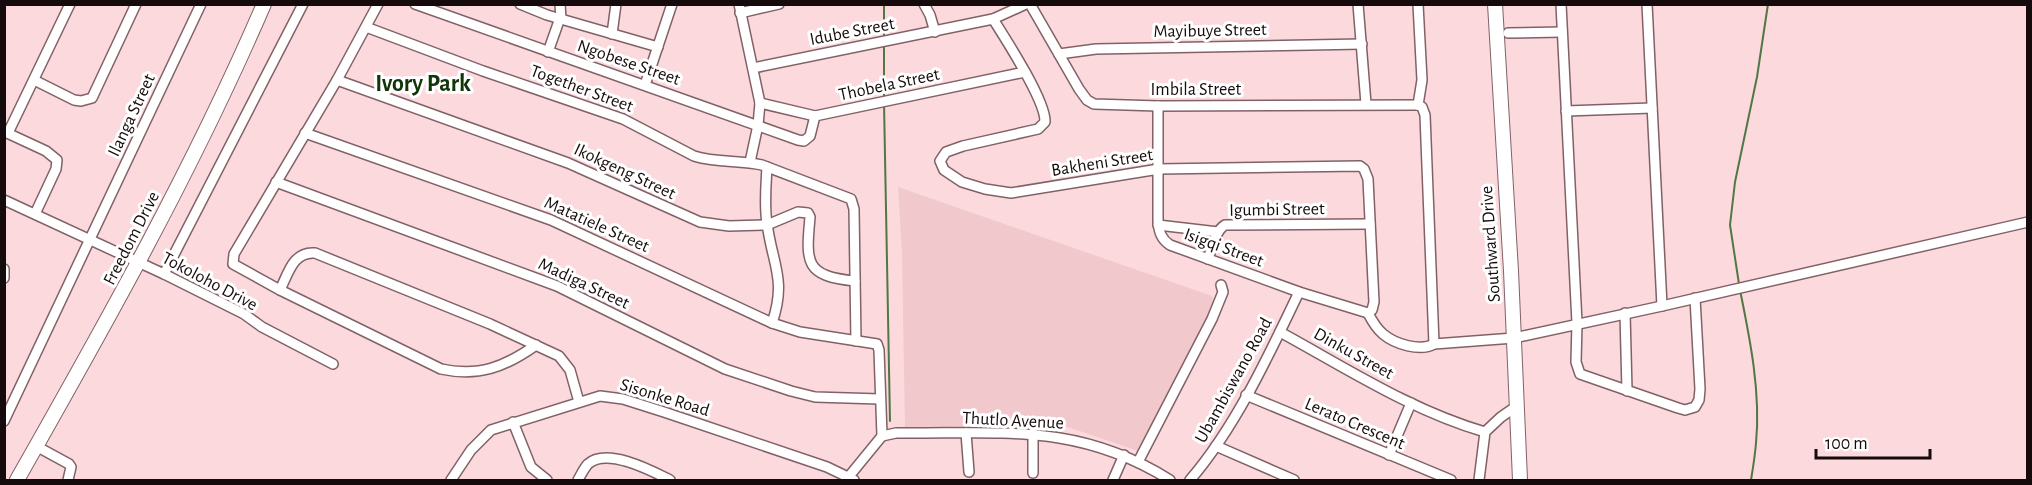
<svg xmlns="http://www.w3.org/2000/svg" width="2032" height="485" viewBox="0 0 2032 485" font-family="'Alegreya Sans',sans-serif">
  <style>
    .built { fill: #f1c8cc }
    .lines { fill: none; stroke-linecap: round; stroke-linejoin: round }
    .stream { stroke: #517745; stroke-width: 2 }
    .street-casing { stroke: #806266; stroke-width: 12 }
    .secondary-casing { stroke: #806266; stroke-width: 16 }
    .street { stroke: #fff; stroke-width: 9 }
    .secondary { stroke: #fff; stroke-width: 14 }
    .labels { text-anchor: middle; stroke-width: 6; stroke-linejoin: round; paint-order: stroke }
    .street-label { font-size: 18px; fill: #160b0c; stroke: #fff }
    .district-label { font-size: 24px; font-weight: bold; fill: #113409; stroke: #fff }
  </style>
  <rect width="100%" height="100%" fill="#fbd9dd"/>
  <path class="built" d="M898,187l314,109 3,7 -77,148 -76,-26 -157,2 -3,-175z"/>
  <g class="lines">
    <g class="stream">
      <path d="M884,38v-34"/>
      <path d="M884,43v55"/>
      <path d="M884,103l6,318"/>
      <path d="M1739,284l-9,-59 5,-43 22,-105 11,-73"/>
      <path d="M1740,290c10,49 21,103 16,153 -1,13 -3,25 -5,37"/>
    </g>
    <defs>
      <g id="street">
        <path d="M378,4l-41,76 -103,174 -1,10 47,26 161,79c38,8 64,-2 95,-24"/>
        <path d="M415,4l383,136 6,1 6,-5 5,-20"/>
        <path d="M520,4l27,11 111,32"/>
        <path d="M560,4l1,15"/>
        <path d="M739,4l21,99 -2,22 -8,37"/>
        <path d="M924,4l6,11 5,17"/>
        <path d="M1030,4l49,85 8,11 7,4 64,2 260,-1"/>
        <path d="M1358,4l8,100"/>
        <path d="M1561,4l16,319 -1,39 4,12 98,34 7,2 10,-3 4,-7 1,-11 -5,-91"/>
        <path d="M1647,4l15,302"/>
        <path d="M740,13l39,-9"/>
        <path d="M993,19c12,19 53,82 52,103l-7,7 -75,17 -17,6 -6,9 4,9 18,12 23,7 26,4 148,-24 201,-3 4,3 4,10 6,123 -2,8 -4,3"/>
        <path d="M366,27l117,44 140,48 71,37c22,7 46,4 68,9l89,34 3,10 2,132"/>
        <path d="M1508,33l54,-1"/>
        <path d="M612,34l4,-30"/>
        <path d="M548,52l12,-34"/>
        <path d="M1059,54l37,-5 266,-5"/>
        <path d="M753,68l240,-49 33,-15"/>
        <path d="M337,80l231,83 132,59 29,4 38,-1 31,-13 10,1 2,4c-4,45 -6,59 45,64"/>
        <path d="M36,81l38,19 7,1 11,-3 44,-94"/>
        <path d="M645,85l27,-81"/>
        <path d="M760,103l55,13 210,-44"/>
        <path d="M1418,105l4,2 3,8 9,229"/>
        <path d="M1418,105l4,-25 -4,-76"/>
        <path d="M1158,106v115c1,11 3,18 12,24l129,47 69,21"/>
        <path d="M1566,111l86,-3"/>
        <path d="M5,132l41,19 11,9 -1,9 -21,45"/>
        <path d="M8,133l62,-129"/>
        <path d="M305,133l246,87 221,103 28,9 77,12 2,6 3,86 -36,44"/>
        <path d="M767,167c-1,19 -3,38 0,56 5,41 20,56 5,100"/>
        <path d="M276,182l281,104 168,83 66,22 24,6 65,2"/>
        <path d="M4,200l160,74 80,40 18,13 71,37"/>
        <path d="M1158,225l60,7"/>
        <path d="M1208,259c4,-11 7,-28 17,-34l145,-1"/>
        <path d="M4,269v9"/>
        <path d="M164,274l139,-270"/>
        <path d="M280,290c8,-16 13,-39 35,-37l175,71 69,32 11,14 9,32"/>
        <path d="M1368,313c4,8 8,15 15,21 12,10 37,18 51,10l80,-6 148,-32 366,-84"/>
        <path d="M1625,313l2,78"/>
        <path d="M1280,332c66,36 132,79 205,100"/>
        <path d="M1246,395l205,85"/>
        <path d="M4,421l197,-417"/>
        <path d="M513,422l18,45 16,13"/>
        <path d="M966,433l3,39"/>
        <path d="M882,436l14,-3c104,1 181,-11 274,47"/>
        <path d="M36,446l33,18 2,3 -3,13"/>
        <path d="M1216,446l78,34"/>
        <path d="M1389,455l22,-52"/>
        <path d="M1138,462l74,-143 11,-27 -2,-7"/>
        <path d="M1033,473v-40"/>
        <path d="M451,480l20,-30 20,-20 109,-34 23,3 41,13 163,55 27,13"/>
        <path d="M578,480c3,-5 6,-12 10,-16 19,-17 64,7 82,16"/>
        <path d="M1113,480l11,-25"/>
        <path d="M1190,480c45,-52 79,-125 109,-188"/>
        <path d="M1479,480l6,-48 16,-15 16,-11"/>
      </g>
      <g id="secondary">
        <path d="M1495,4l16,267 9,209"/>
        <path d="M17,480c88,-155 176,-311 247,-476"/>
      </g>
    </defs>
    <use href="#street" class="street-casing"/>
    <use href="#secondary" class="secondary-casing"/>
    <use href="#street" class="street"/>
    <use href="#secondary" class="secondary"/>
  </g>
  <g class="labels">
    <g class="street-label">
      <text transform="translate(1210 30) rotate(-1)" y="6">Mayibuye Street</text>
      <text transform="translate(852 31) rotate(-11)" y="6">Idube Street</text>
      <text transform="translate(629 62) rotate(19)" y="6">Ngobese Street</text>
      <text transform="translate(889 84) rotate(-12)" y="6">Thobela Street</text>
      <text transform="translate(582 88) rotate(20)" y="6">Together Street</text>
      <text x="1196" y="95">Imbila Street</text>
      <text transform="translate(131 115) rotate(-65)" y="6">Ilanga Street</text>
      <text transform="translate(1102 162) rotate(-9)" y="6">Bakheni Street</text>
      <text transform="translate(625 171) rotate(25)" y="6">Ikokgeng Street</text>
      <text transform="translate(1277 209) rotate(-1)" y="6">Igumbi Street</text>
      <text transform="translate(597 224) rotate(24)" y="6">Matatiele Street</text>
      <text transform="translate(131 238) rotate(-63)" y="6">Freedom Drive</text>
      <text transform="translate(1490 244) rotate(-94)" y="6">Southward Drive</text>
      <text transform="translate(1224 247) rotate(20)" y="6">Isigqi Street</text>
      <text transform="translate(210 281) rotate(28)" y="6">Tokoloho Drive</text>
      <text transform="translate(584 283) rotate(25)" y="6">Madiga Street</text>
      <text transform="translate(1354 353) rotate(29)" y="6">Dinku Street</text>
      <text transform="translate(1233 380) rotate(-61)" y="6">Ubambiswano Road</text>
      <text transform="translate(665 397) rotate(17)" y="6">Sisonke Road</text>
      <text transform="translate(1013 420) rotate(3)" y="6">Thutlo Avenue</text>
      <text transform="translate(1355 423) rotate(23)" y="6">Lerato Crescent</text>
    </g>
    <g class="district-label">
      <text x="423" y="91">Ivory Park</text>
    </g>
  </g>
  <rect width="2032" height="485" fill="none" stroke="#160b0c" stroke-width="12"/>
  <path d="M1816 449v9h114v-9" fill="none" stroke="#160b0c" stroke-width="3"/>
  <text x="1825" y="449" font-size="18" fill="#160b0c" stroke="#ffffff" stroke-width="4.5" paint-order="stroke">100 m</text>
</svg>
